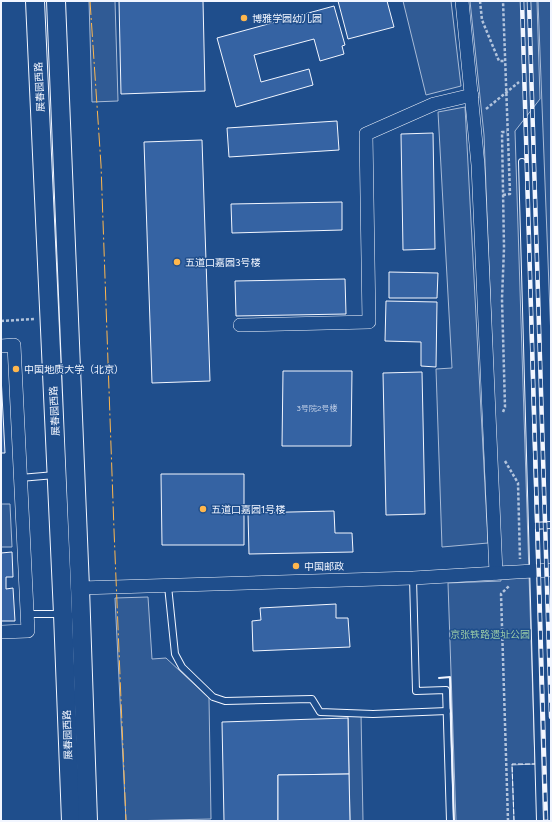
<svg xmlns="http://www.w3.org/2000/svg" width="552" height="822" viewBox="0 0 552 822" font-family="Figtree,'Noto Sans SC',sans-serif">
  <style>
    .built { fill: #305b95; stroke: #a8bbd7 }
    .building { fill: #3563a3; stroke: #f2f6ff }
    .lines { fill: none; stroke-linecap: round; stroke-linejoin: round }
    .lane-casing { stroke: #f2f6ff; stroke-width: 8 }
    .street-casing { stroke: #f2f6ff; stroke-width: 14 }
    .secondary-casing { stroke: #f2f6ff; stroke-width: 20 }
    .path { stroke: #b3c4dc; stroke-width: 2.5; stroke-dasharray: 3 2; stroke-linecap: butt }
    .lane { stroke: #1f4e8c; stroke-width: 6 }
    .street { stroke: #1f4e8c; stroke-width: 13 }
    .secondary { stroke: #1f4e8c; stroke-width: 18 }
    .rail-casing { stroke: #f2f6ff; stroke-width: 4.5 }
    .rail { stroke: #1f4e8c; stroke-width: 3; stroke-dasharray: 9; stroke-linecap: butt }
    .fence { stroke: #f2f6ff; stroke-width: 1; stroke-dasharray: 5 2; stroke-linecap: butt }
    .wall { stroke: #f2f6ff; stroke-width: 2 }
    .power { stroke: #ffb74d; stroke-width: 1; stroke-dasharray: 14 3 2 3; stroke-linecap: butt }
    .poi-dot { fill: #ffb74d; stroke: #1f4e8c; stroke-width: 1.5 }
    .labels { text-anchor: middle; stroke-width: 3; stroke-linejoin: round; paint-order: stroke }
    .number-label { font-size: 8px; fill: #c3d1e8 }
    .poi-label { font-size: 10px; fill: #f2f6ff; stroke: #1f4e8c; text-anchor: start }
    .street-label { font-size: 10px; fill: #f2f6ff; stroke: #1f4e8c }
    .park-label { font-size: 10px; fill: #97c8a6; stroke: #1f4e8c }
  </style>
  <rect width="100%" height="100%" fill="#1f4e8c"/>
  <g class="built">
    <path d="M89,1h26l3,100 -26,1z"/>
    <path d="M403,1h48l10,85 -35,9z"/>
    <path d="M470,1h67l3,98 -25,32 20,633 -23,1 2,56h-58l-8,-238 53,-2 -17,-446z"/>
    <path d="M538,1h13v338z"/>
    <path d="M465,107l23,436 -46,4 -6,-178 16,-1 -14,-256z"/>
    <path d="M1,504h9l2,43h-11z"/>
    <path d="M148,597l4,62 14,-1 43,40 2,121 -85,2 -11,-223z"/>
    <path d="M348,713h13l2,108h-13z"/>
  </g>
  <g class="building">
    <path d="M119,1h84l2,90 -84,3z"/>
    <path d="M338,1h49l7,26 -46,12z"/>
    <path d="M334,6l11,39 -3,1 2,8 -24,7 -6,-22 -60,16 7,27 48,-13 4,16 -77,22 -19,-69z"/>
    <path d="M337,121l2,29 -110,7 -2,-29z"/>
    <path d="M433,133l2,116 -32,1 -2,-116z"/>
    <path d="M202,140l8,241 -58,2 -8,-241z"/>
    <path d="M342,202v28l-110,3 -1,-29z"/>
    <path d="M389,272l49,1 -1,25h-48z"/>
    <path d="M345,279l1,35 -110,2 -1,-35z"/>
    <path d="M386,301l51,1 -1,65 -15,-1v-24l-36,-1z"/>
    <path d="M283,371h69l-1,75h-69z"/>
    <path d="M422,372l3,142 -39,1 -3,-142z"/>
    <path d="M1,376l4,77h-4z"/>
    <path d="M161,474h83v71h-82z"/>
    <path d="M334,511l1,22h17l1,19 -104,2 -1,-41z"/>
    <path d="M12,552l1,25h-7v12l7,-1 2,33h-14v-68z"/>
    <path d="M336,604v14h12l2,29 -97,4 -1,-30 9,-1 -1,-12z"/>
    <path d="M348,718l1,56 -71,1v46h-54l-2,-99z"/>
    <path d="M349,774l1,47h-72v-46z"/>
  </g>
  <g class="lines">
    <defs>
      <g id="lane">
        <path d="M522,162l18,659"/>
        <path d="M20,478l35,-3"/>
        <path d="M532,526l19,-1"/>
        <path d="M413,578l3,113 30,-1 4,131"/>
        <path d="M168,586l7,68 7,13 31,30 12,4 87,-2 8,13 53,2 74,-3"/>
        <path d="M27,614h35"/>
      </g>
      <g id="street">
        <path d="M462,1l16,164 18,408"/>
        <path d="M240,325l129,-3 -3,-188 68,-30 38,-9"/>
        <path d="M1,346l13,-1 14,286 -27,1"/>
        <path d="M80,588l333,-10 138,-8"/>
      </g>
      <g id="secondary">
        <path d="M35,1l28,613 8,207"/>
        <path d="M56,1l24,587 8,233"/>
      </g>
    </defs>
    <use href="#lane" class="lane-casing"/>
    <use href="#street" class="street-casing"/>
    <use href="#secondary" class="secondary-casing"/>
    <g class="path">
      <path d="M480,1l2,19 17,41h6"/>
      <path d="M486,109l33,-27"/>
      <path d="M503,195l7,-1 -7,-193"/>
      <path d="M1,321l33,-2"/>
      <path d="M503,412l2,-5 -3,-108 2,-51 -2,-116h5"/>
      <path d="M505,461l13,22 2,76"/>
      <path d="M508,821l-7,-227 8,-8"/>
    </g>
    <use href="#lane" class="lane"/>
    <use href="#street" class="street"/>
    <use href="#secondary" class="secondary"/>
    <defs>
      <g id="rail">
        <path d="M522,1l24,820"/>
        <path d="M529,1l22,716"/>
      </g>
    </defs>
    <use href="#rail" class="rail-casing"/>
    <use href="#rail" class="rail"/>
    <path class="fence" d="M514,821l-2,-57h23"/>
    <path class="wall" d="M439,678l11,-1 4,144"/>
    <path class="power" d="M90,1l11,164 13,365 12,291"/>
  </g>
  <g class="poi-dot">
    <circle cx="244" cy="18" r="4"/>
    <circle cx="177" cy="262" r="4"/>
    <circle cx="16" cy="369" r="4"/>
    <circle cx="203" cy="509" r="4"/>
    <circle cx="296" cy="566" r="4"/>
  </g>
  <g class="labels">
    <g class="number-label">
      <text x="317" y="411">3号院2号楼</text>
    </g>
    <g class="poi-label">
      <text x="252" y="22">博雅学园幼儿园</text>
      <text x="185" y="266">五道口嘉园3号楼</text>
      <text x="24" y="373">中国地质大学（北京）</text>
      <text x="211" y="513">五道口嘉园1号楼</text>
      <text x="304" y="570">中国邮政</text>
    </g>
    <g class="street-label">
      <text transform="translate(39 87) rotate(-93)" y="4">展春园西路</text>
      <text transform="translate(54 411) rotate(-93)" y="4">展春园西路</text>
      <text transform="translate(67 735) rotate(-92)" y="4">展春园西路</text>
    </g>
    <g class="park-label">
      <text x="490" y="638">京张铁路遗址公园</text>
    </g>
  </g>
  <rect width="552" height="822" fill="none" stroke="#f2f6ff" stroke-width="4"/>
</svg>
